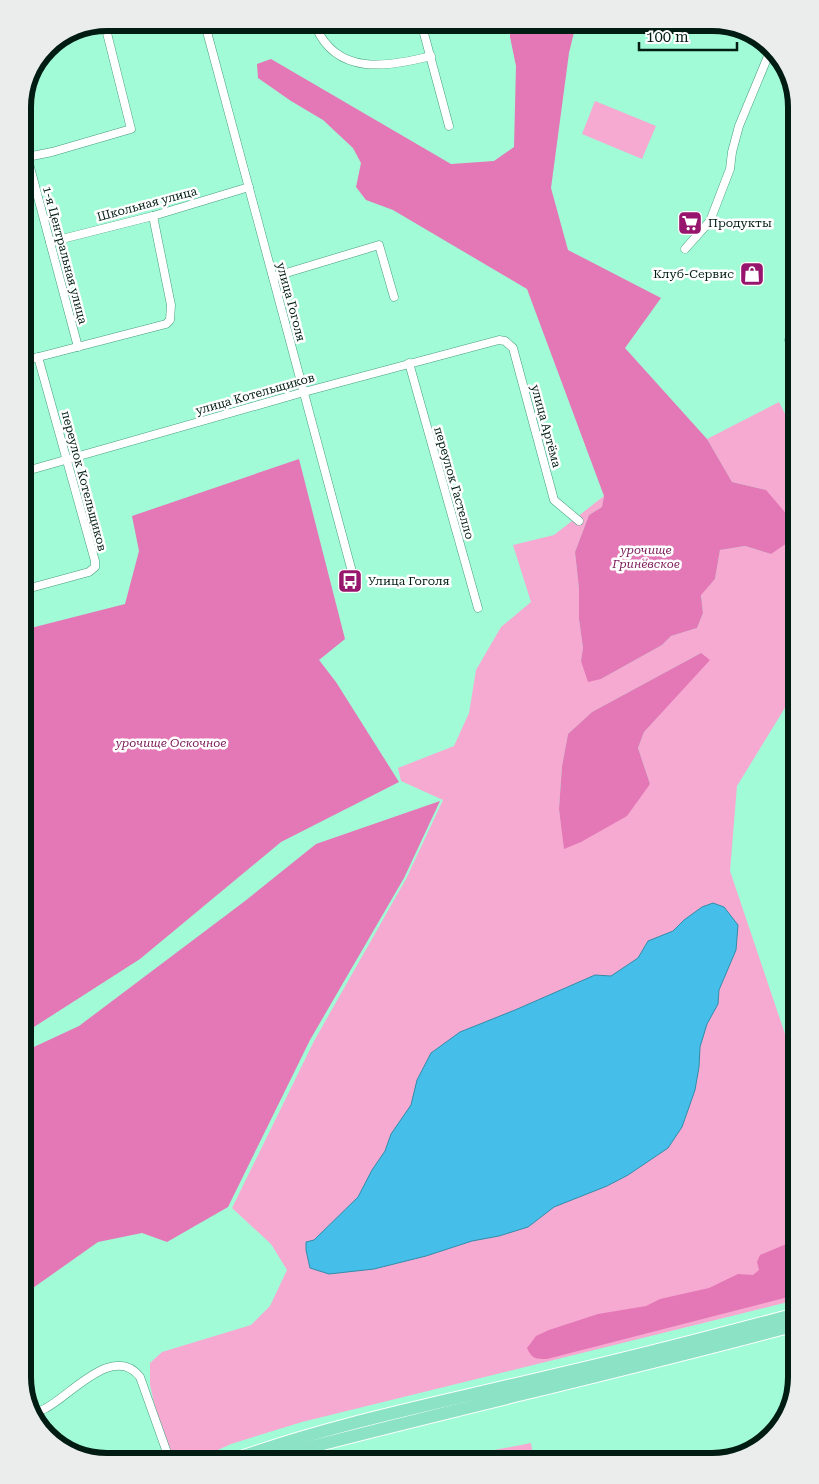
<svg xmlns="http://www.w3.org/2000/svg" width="819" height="1484" viewBox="0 0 819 1484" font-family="'Roboto Serif',serif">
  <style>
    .green { fill: #f6aad2; fill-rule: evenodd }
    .forest { fill: #e477b6 }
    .water { fill: #46beea; stroke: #318da9 }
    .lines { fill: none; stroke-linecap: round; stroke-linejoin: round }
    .minor-casing { stroke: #459f7e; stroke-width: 9 }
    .primary-casing { stroke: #fff; stroke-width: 14 }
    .minor { stroke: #fff; stroke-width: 8 }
    .primary { stroke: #8be2c5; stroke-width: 12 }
    .labels { text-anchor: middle; stroke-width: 5; stroke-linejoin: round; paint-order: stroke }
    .street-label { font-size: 12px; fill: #011c12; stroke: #fff }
    .poi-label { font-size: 12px; fill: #011c12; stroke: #fff; text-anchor: start }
    .park-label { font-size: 12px; font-style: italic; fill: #7b1a59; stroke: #fff }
    .rim { fill: none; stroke: #011c12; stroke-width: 6 }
  </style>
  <rect width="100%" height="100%" fill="#a2fbd7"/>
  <g class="green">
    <path d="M595,101l61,25 -14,33 -60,-25z"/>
    <path d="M779,402l17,33v268l-10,3 -49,80 -7,85 55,163 11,14v252l-494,122 -71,22 -35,16h-14l-12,-9 -9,-17 -11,-49v-22l12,-11 89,-27 19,-19 17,-36 -16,-26 -39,-36 82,-167 92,-162 37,-79 -42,-19 -3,-13 56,-22 15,-33 7,-43 25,-43 30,-25 -18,-57 41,-10 50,-39 -2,11 -13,8 -14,37 4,37v30l4,29 -2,13 20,18 61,-34 9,-9 26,-8 6,-15 -2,-19 14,-15 5,-29 25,-4 26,8 -5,-64 -34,-8 -25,-43zM701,653l-39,59 -18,20 -6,16 12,36c-27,24 -51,50 -85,64l-6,-39 3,-43 6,-32 24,-22z"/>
    <path d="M531,1443l2,14 -80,1z"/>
  </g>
  <g class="forest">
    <path d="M576,24l-7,29 -18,135 17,62 93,48 -36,50 82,91 25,43 34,8 29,34 -2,15 -22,15 -26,-8 -25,4 -5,29 -14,16 2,18 -6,15 -26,8 -9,9 -61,34 -13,3 -7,-21 2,-13 -4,-29v-30l-4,-37 14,-37 13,-8 2,-11 -77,-207 -134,-79 -27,-10 -10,-13 5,-24 -8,-15 -30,-28 -32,-19 -33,-23 -1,-14 14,-5 180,105 43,-3 20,-14 2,-81 -6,-29v-12z"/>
    <path d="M299,459l46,180 -26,21 17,22 63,100 -118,60 -141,117 -117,75v-404l102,-26 14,-53 -7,-35z"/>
    <path d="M701,653l9,7 -66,72 -6,16 12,36 -23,32 -46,26 -17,7 -5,-40 3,-43 6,-32 24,-22z"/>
    <path d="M440,801l-36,77 -94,162 -82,167 -61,35 -25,-9 -44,9 -75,53v-243l56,-26 166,-125 71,-57z"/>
    <path d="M796,1240v55l-249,64c-11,0 -15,0 -20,-11l9,-12 13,-6 49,-16 48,-8 14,-7 49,-11 29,-14 15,1 6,-5 -2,-8 3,-7z"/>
  </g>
  <path class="water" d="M713,903l11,4 14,18 -2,25 -17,40 -1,14 -11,20 -7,23 -1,20 -4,23 -13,37 -14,21 -40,27 -21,11 -53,21 -26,20 -29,9 -27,5 -46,15 -52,13 -45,5 -19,-6 -4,-18v-8l8,-2 44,-43 14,-27 13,-19 6,-17 20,-29 6,-25 14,-27 29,-21 55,-22 80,-35 16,1 27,-18 10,-17 25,-10 11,-11 18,-13z"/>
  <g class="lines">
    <defs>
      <g id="minor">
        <path d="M422,26l27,100"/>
        <path d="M316,27c21,49 72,40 115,29"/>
        <path d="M206,28l149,555"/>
        <path d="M23,141l55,206"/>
        <path d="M27,157l25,-5 79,-23 -25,-100"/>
        <path d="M50,242l103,-26 96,-29"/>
        <path d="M685,249l25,-28 20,-52 2,-17 7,-26 32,-77"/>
        <path d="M273,277l106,-32 15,52"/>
        <path d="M789,340l7,-22"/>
        <path d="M23,361l143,-37 4,-4 1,-15 -18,-89"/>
        <path d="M409,363l69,245"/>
        <path d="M23,472l281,-80 195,-52 6,1 8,7 41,152 25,21"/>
        <path d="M23,590l66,-18 6,-5v-6l-57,-204"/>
        <path d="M31,1412c5,-1 11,-1 15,-4 25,-13 68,-65 94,-31l30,84"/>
      </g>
      <g id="primary">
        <path d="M233,1460c96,-35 196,-55 296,-79 89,-20 178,-43 267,-67"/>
        <path d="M267,1460l17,-6c170,-45 342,-83 512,-129"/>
      </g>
    </defs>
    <use href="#minor" class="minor-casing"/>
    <use href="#primary" class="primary-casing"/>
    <use href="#minor" class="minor"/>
    <use href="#primary" class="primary"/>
  </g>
  <defs>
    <symbol id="supermarket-square" viewBox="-11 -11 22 22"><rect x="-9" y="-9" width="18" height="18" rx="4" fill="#97156c" stroke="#fff"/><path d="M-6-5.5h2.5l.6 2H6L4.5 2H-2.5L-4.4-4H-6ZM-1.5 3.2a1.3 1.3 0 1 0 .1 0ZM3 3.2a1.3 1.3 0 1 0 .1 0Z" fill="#fff"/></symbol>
    <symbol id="shop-square" viewBox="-11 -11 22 22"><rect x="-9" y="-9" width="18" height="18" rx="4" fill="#97156c" stroke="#fff"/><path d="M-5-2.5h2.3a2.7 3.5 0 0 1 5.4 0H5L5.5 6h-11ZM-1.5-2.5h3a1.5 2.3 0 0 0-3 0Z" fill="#fff"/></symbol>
    <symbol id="bus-square" viewBox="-11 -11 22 22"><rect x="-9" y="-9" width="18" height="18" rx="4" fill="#97156c" stroke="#fff"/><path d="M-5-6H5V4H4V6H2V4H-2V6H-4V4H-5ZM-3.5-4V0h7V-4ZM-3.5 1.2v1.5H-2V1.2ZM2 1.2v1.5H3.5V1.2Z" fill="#fff"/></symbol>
  </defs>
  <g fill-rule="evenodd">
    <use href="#supermarket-square" x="676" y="209" width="28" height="28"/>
    <use href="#shop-square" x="738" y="260" width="28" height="28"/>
    <use href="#bus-square" x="336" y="567" width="28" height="28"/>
  </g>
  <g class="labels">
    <g class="street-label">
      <text transform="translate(147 204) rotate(-15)" y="4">Школьная улица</text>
      <text transform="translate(65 255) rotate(75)" y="4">1-я Центральная улица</text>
      <text transform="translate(291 302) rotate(75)" y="4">улица Гоголя</text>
      <text transform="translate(255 394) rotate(-16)" y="4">улица Котельщиков</text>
      <text transform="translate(546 426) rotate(75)" y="4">улица Артёма</text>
      <text transform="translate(84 481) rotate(75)" y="4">переулок Котельщиков</text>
      <text transform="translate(454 483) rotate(74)" y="4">переулок Гастелло</text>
    </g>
    <g class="poi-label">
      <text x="708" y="227">Продукты</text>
      <text x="734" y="278" text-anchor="end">Клуб-Сервис</text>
      <text x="368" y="585">Улица Гоголя</text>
    </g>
    <g class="park-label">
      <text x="646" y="554">урочище<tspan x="646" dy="14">Гринёвское</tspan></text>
      <text x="171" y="747">урочище Оскочное</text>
    </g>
  </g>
  <path d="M0 0H819V1484H0ZM107 31H712A76 76 0 0 1 788 107V1377A76 76 0 0 1 712 1453H107A76 76 0 0 1 31 1377V107A76 76 0 0 1 107 31Z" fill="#ebedec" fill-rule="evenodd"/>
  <path class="rim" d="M107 31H712A76 76 0 0 1 788 107V1377A76 76 0 0 1 712 1453H107A76 76 0 0 1 31 1377V107A76 76 0 0 1 107 31Z"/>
  <path d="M639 42v8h98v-8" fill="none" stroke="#011c12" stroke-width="2.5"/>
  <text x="646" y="42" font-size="15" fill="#011c12" stroke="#ffffff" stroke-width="4" paint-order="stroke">100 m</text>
</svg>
